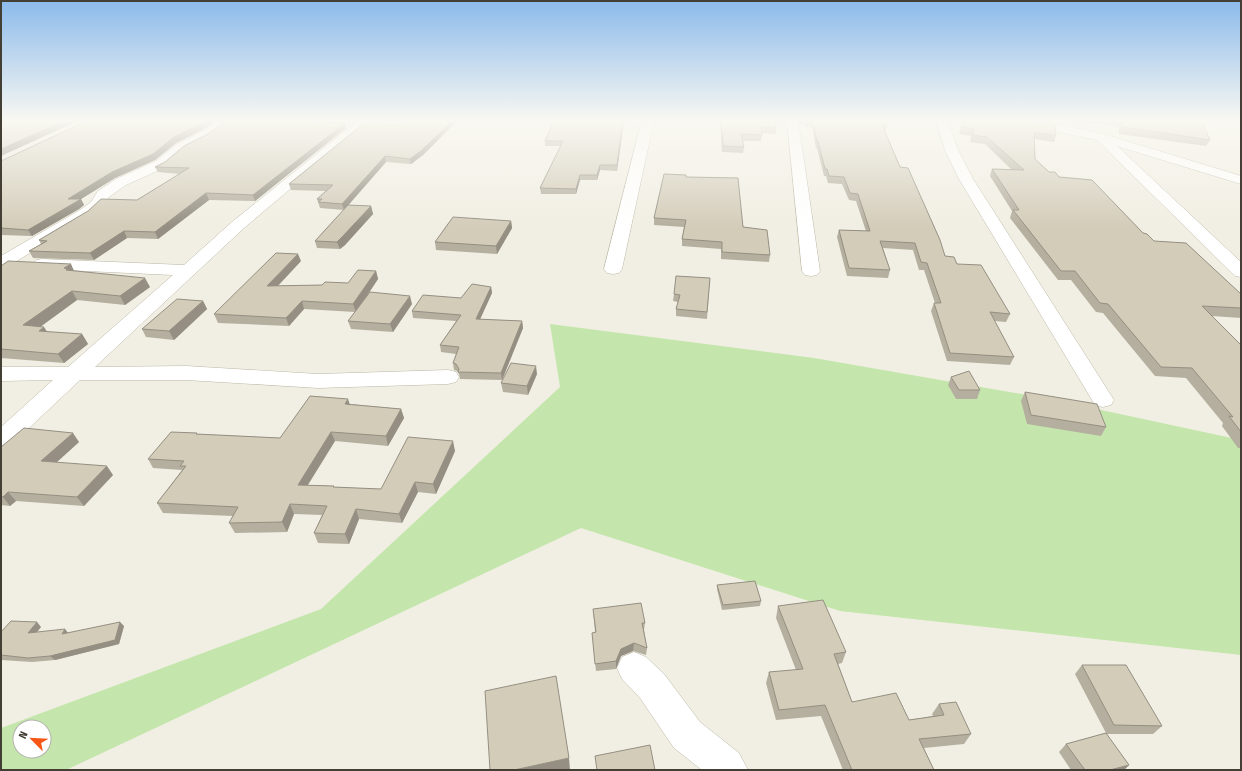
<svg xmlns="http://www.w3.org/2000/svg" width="1242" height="771" viewBox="0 0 1242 771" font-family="'Fira Sans Condensed',sans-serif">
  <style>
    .green { fill: #c4e6ac; fill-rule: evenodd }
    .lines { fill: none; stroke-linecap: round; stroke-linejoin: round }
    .minor-casing { stroke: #bcb8a6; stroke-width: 1 }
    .minor { fill: #fff; fill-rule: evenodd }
    .wall { fill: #b5af9f }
    .shaded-wall { fill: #948f82 }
    .building { fill: #d3ccb9; stroke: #948f82 }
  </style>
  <rect width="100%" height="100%" fill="#f1efe3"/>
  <path class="green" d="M550,324l264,34 236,41 191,41v215l-401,-44 -259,-83 -515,242h-65v-42l320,-119 239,-222zM20,727h24v24h-24z"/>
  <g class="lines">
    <defs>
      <g id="minor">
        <path d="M220,120h13l-24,18 -24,12 -19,17 -40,18 -17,12 -8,11 -11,8 -83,51 -6,1v-12l79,-46 11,-8 7,-11 18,-12 40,-18 21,-17 24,-12z"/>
        <path d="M359,120h13l-128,108 -149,139 91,-1 132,8 130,-4 8,2 3,5 -3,5 -8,2 -130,4 -132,-8h-106l-70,66 -9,2v-21l52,-47 -52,1v-14h67l105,-92 -131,-6 -6,-1 -3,-4 3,-4 6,-1 142,6 48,-43z"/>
        <path d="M642,120h12l-32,149 -3,4 -6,1 -6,-1 -3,-4z"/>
        <path d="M787,120h11l22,151 -3,4 -6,1 -6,-1 -3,-4z"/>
        <path d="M936,120h11l11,30 15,29 141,221 -3,5 -8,2 -8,-2 -3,-5 -133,-221 -14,-29z"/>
        <path d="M1011,120h21l68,13 141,43v8l-124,-38 124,116v15l-6,-1 -138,-136 -80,-17 -4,-1z"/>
        <path d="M634,652l12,5 18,17 36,48 39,31 9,17h-46l-28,-22 -34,-50 -18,-19 -5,-11 5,-11z"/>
      </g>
    </defs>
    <use href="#minor" class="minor-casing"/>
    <use href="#minor" class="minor"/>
  </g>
  <g class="wall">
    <path d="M89,120h129l-18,11 -24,12 -21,17 -40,18 -34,21 3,6 -5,4 -47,27 -31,-1v-74z"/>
    <path d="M227,120h96l-4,3 27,5 -91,73 -46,-1 -51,39 -31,-1 -33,22 -61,-2 -4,-7 12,-7 -2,-4 98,-40 43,-26 -22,-2 -3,-5 10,-5 43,-28z"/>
    <path d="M409,120h49l-35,35 -12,9 -25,-2 -42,48 -24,-2 -3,-9 9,-8 -35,-1 -2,-6 114,-59z"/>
    <path d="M554,120h70l-7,51 -17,-1 -3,10h-17l-4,14h-35l-1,-6 21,-42h-16v-5z"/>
    <path d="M720,120h67l-1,3h-11l1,5v6l-14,-1 -1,8h-19l2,6 -1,6 -21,-1z"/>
    <path d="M798,120h88l2,5 -2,6h-1l15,36 45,89 12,8 53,50 -4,8 -12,-1 20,36 -4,8 -63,-4 -16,-50 3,-8h1l-11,-33h-5l-6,-20 -30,-2 7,22 -2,8 -41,-2 -10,-39 2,-7 27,1 -10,-30 -7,-1 -7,-16 -14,-1 -2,-7h-2l-7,-28h-1l-4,-21h-6l-1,-3h-5z"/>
    <path d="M963,120l93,15 -2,7 -20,-3 1,20 14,13 10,5 95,64 87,53v24l-29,-2 29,29v103h-3l-16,-22 1,-3 -37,-45 -31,-2 -52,-63 -7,-1 -25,-32h-13l-48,-62 2,-7 -22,-35 2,-7 20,1 -27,-26 -15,-2 1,-6 -12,-2z"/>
    <path d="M1037,120h16l-1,2z"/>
    <path d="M1062,120h139l9,20 -4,6 -87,-12v-8z"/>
    <path d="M686,177l57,50 27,28 -1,7 -48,-3v-10l-39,-3v-7l2,-12 -30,-2v-7z"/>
    <path d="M371,206l2,8 -28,31 -5,4 -23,-1 -2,-7z"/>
    <path d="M511,221l1,7 -15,26 -61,-4 -1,-8z"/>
    <path d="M301,261l-23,25 44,-1 26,-2 28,-12 2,8 -16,24 50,1 -19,28 -42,-3 -3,-8 7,-9 -51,-3 -15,17 -71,-3 -4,-9z"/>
    <path d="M1,266l73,5 76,16 -25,18 -48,-5 -37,27 7,5 35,2 6,10 -24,19 -63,-5z"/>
    <path d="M710,278l-3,41 -31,-3v-7l2,-7 -5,-1 1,-7z"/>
    <path d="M491,287l1,6 -12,26 42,2 1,7 -21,52 -42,-1 -1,-5 -2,-3 -3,-1 -1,-7 3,-9 -15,-2 -1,-7 16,-24 -43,-3 -1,-7 49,-13z"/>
    <path d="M203,301l4,8 -33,31 -28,-3 -4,-8z"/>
    <path d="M537,374l-9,21 -25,-3 -2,-9z"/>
    <path d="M951,377l29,13 -3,9h-21l-8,-14z"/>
    <path d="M1025,392l81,35 -5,9 -74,-12 -6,-23z"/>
    <path d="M350,404l51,5 3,9 -16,28 -53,-5 -27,44 26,1v1l47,2 74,-38 -19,43 -18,-2 -16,31 -43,-4 -10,25 -31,-1 -4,-10 8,-18 -28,-1 -7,18 -52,1 -6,-10 4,-7 -70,-3 -6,-10 25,-33 -29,-2 -5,-9 50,-25 82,4z"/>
    <path d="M79,442l-22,20 56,13 -29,31 -68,-5 -6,5 -9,-1v-58z"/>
    <path d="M717,585l44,16 -1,5 -38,4 -5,-21z"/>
    <path d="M778,606l68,46 -4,11 -4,1 14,38 57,18 24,-4 -1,-2 7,-10 32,30 -7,10 -40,4 10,22h-91l-22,-54 -45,4 -10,-37 3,-11 27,-2 -20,-52z"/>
    <path d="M593,609l52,14 -1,7 3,18 -1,7 -13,-4 -12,5 -5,13 -20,2 -4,-38 3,-1z"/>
    <path d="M124,626l-5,18 -64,16 -23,2 -31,-2v-28l40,-5 -4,5 31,1z"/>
    <path d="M1082,665l80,61 -9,8h-47l23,31 -5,5h-53l-12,-18 7,-8 40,-11 -31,-59z"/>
  </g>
  <g class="shaded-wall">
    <path d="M66,120h14l-79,36v-7z"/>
    <path d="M208,120h10l-18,11 -24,12 -21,17 -40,18 -34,21 3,6 -5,4 -47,27 -4,-6 40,-31 44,-27 62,-35z"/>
    <path d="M314,120h9l-11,8 -1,-6z"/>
    <path d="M453,120h5l-35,35 -12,9 -1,-5z"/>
    <path d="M623,120h1l-7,51v-6z"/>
    <path d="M345,123l1,5 -91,73 -2,-6z"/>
    <path d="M385,156l1,6 -42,48 -2,-6z"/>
    <path d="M600,165v5l-3,10v-5z"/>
    <path d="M580,175v5l-4,14v-5z"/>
    <path d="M206,193l3,7 -51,39 -3,-7z"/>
    <path d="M371,206l2,8 -28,31 -5,4 -3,-7z"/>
    <path d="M511,221l1,7 -15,26 -1,-8z"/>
    <path d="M124,231l3,7 -33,22 -4,-7z"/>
    <path d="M298,254l3,7 -31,33 -3,-8z"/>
    <path d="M71,264l4,9 -3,2 -8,-7z"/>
    <path d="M376,271l2,8 -22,33 -3,-8z"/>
    <path d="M145,278l5,9 -25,18 -5,-9z"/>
    <path d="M491,287l1,6 -15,33 -1,-7z"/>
    <path d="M72,291l5,9 -48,35 -6,-10z"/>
    <path d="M410,296l2,8 -19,28 -3,-8z"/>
    <path d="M203,301l4,8 -33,31 -5,-9z"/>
    <path d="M302,301l2,8 -15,17 -3,-8z"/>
    <path d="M522,321l1,7 -21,52 -1,-7z"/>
    <path d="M44,327l6,9 -11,-5z"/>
    <path d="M82,334l6,10 -24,19 -6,-9z"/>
    <path d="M536,366l1,8 -9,21 -1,-9z"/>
    <path d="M348,399l3,9 -6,-4z"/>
    <path d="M401,409l3,9 -16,28 -2,-10z"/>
    <path d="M331,432l4,9 -33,53 -4,-9z"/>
    <path d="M73,433l6,9 -31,28 -7,-9z"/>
    <path d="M453,441l2,10 -19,43 -3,-10z"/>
    <path d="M107,466l6,9 -29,31 -7,-9z"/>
    <path d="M415,482l3,10 -16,31 -3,-9z"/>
    <path d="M8,492l8,9 -6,5 -7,-9z"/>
    <path d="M290,504l4,10 -7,18 -5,-10z"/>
    <path d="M356,509l3,10 -10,25 -4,-10z"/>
    <path d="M37,622l4,5 -8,10 -5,-4z"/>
    <path d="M120,622l4,4 -5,18 -64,16 -5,-4z"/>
    <path d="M65,629l4,5h-7z"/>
    <path d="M634,643l-1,8 -12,5 -5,13v-8l5,-12z"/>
    <path d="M569,758l1,12h-56z"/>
    <path d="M1129,765l-5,5h-14z"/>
  </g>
  <g class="building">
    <path d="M4,120h62l-65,29v-28z"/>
    <path d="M89,120h119l-34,17 -21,17 -41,18 -44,27h13l-5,3 -48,28 -27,-2v-67z"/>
    <path d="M227,120h87l-3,2 34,1 -92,72 -47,-2 -51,39 -31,-1 -34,22 -61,-2 18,-10 -8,-1 49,-29 13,-12 36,1 52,-32 -34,-1 10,-5 19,-16 24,-12z"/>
    <path d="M409,120h44l-31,30 -12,9 -25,-3 -43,48 -24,-2 4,-3h-5l16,-14 -44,-1 74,-60 40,1z"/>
    <path d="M554,120h69l-6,45h-17l-3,10h-17l-4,14 -36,-1 23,-47h-18z"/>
    <path d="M721,120h54l1,8 -15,-1 1,8 -21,-1 3,13 -21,-1z"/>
    <path d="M807,120h79l2,5h-6l18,42 8,1 32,72 5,16 9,1 3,7 24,1 29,49 -20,-2 24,45 -64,-4 -16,-50h7l-14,-40 -6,-1 -6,-19 -35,-2 10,29 -41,-2 -10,-38 31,1 -12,-37 -8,-1 -6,-16 -15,-1 -2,-7h-2l-7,-28h-1l-4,-20h-6z"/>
    <path d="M963,120h64l28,5 1,10 -22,-3 1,27 14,13h6l4,5 33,3 51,53 4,1 7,7 32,2 55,51v14l-39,-2 39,39v87l-12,-16 4,1 -41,-49 -31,-1 -53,-63 -8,-1 -25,-32h-14l-48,-61h6l-27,-41 32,1 -37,-33 -14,-2 1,-6 -13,-2z"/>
    <path d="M1122,120h79l9,20 -87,-13z"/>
    <path d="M664,174l22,1v2l52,1 5,49 24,3 3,25 -48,-3v-10l-40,-3 4,-19 -32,-2z"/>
    <path d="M348,205l23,1 -29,31 -5,5 -22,-1z"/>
    <path d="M453,217l58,4 -15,25 -61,-4z"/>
    <path d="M276,253l22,1 -31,32 55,-1 3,-3 23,1 10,-13 18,1 -23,33 -51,-3 -16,17 -72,-4z"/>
    <path d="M8,261l63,3 -7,4 4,1 -2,1 79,8 -25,18 -48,-5 -49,34 21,2 -5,4 43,3 -24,20 -57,-5v-83z"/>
    <path d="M676,276l34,2 -3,34 -31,-3 4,-14 -6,-1z"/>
    <path d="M472,284l19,3 -15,32 46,2 -21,52 -43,-1 1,-3 -3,-5 -3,-1 6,-16 -19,-2 21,-30 -49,-4 11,-16 38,3z"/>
    <path d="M370,292l40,4 -20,28 -42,-3z"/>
    <path d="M177,299l26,2 -34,30 -27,-2z"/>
    <path d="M511,363l25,3 -9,20 -26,-3z"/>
    <path d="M969,371l11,19h-21l-8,-13z"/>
    <path d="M1025,392l72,12 9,23 -75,-12z"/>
    <path d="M310,396l38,3 -3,5 56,5 -15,27 -55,-4 -33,53 36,1 -1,1 48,2 27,-52 45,4 -20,43 -18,-2 -16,32 -43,-5 -11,25 -31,-1 13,-27 -37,-2 -8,18 -53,1 9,-16 -81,-4 29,-37h-6l4,-5 -36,-2 23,-27 26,1 -1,1 84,4z"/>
    <path d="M24,428l49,5 -32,28 66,5 -30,31 -69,-5 -5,5 -2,-1v-49z"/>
    <path d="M755,581l6,20 -38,4 -6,-20z"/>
    <path d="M823,600l23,52 -12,2 18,48 44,-9 13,27 35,-5 -5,-11 17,-2 15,32 -52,5 15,31h-82l-27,-65 -46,5 -10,-38 34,-3 -25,-63z"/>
    <path d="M641,603l4,20h-3l5,25 -13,-5 -13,6 -5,12 -21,3 -3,-31 4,-1 -3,-23z"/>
    <path d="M11,621l26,1 -9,11 37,-4 -3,5 58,-12 -5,18 -65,16 -22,2 -27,-3v-23z"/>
    <path d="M1082,665h44l36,61 -48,-1z"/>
    <path d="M556,676l13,82 -55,12h-24l-5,-79z"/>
    <path d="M1106,733l23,32 -19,5h-25l-19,-26z"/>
    <path d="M650,745l5,25h-58l-2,-14z"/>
  </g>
  <linearGradient id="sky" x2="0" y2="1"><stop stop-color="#8bbaeb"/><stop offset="0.53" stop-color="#f9f8f2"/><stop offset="1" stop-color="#f9f8f2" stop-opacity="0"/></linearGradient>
  <rect width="1242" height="227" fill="url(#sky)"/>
  <rect width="1242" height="771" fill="none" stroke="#433f34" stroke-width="4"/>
  <g transform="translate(32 739) rotate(294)"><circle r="19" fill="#ffffff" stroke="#b4b2ae"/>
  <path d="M0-3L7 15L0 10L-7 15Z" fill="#f75615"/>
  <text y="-6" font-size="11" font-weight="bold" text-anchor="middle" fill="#433f34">N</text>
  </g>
</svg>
